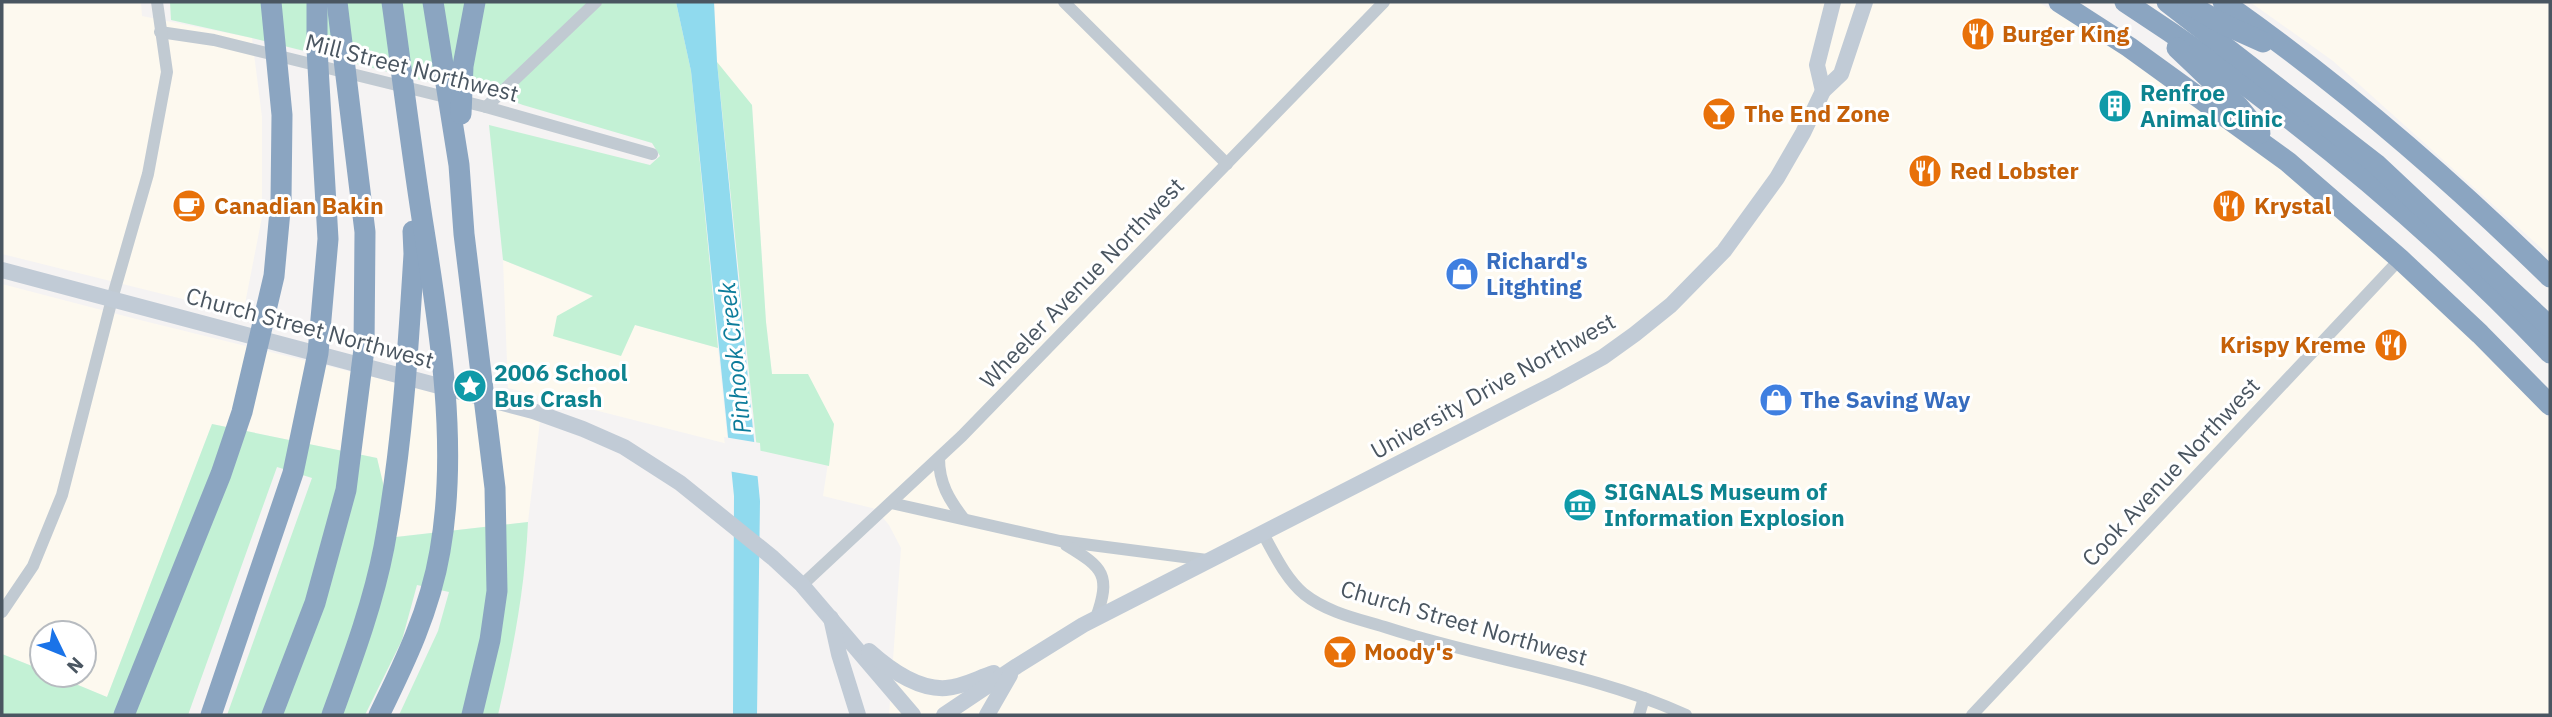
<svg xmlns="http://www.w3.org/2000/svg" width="2552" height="717" viewBox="0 0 2552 717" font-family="'IBM Plex Sans',sans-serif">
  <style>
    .commercial { fill: #fdf9ef }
    .green { fill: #c3f1d5 }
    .water { fill: #90daee }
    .pier { fill: #f5f3f3 }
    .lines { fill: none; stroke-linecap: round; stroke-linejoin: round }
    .street { stroke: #c1cad2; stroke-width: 12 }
    .secondary { stroke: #c1cbd6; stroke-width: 16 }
    .highway { stroke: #8ba5c1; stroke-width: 21 }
    .labels { text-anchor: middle; stroke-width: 6; stroke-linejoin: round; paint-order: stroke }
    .food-label { font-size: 23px; font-weight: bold; fill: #c56008; stroke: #fff; text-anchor: start }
    .street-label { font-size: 23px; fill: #4a5661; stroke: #fff }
    .culture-label { font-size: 23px; font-weight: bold; fill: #0d838f; stroke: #fff; text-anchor: start }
    .shop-label { font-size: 23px; font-weight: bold; fill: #366cbe; stroke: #fff; text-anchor: start }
    .water-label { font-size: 24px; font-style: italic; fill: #0c7c9b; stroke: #fff }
  </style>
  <rect width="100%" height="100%" fill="#f5f3f3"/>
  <g class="commercial">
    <path d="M2,2h139l1,14 110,22 10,79v100l-19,97 -241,-60z"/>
    <path d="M714,2h1324l61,36 167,119 156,133 128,129v296h-1661l12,-167 -12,-23 -13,-16 -53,-13 11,-72 -62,-50 -6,-52 -14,-217 -35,-43z"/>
    <path d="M2250,2h300v254l-217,-195z"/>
    <path d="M503,260l91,37 41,28 83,23 10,96 -220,-56z"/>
    <path d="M2,284l138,36 376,92 24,9 -12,101 -133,15 -18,-79 -165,-34 -105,273 -53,-22h30v-42h-42v37l-40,-16z"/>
  </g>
  <g class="green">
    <path d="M170,2h506l15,69 27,277 -83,-23 -14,31 -68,-20 4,-20 36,-20 -90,-36 -14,-135 161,40 10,-9 -8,-13 -129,-38 -32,-12h-18l-221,-55 -81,-18z"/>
    <path d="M717,62l35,43 14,217 6,52h36l26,50 -5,42 -72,-16z"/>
    <path d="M212,424l165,34 19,79 132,-15c-3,66 -15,129 -30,193h-99l39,-84 11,-39 -32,-7 -15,55 -37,75h-138l85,-237 -35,-11 -89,248h-186v-61l40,16v5h12l53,22z"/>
  </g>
  <path class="water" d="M676,2h38l3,60 43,439 -3,214h-24l1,-219 -43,-425z"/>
  <path class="pier" d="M724,437l36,6 2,34 -34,-6z"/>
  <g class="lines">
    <g class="street">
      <path d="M1064,2l163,162"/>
      <path d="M160,32l54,8 272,67 166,47"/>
      <path d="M486,107l110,-105"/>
      <path d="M939,458c0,25 10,42 25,61"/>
      <path d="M891,503l169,38 147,19"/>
      <path d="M1262,532c12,21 23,46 42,62 24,19 55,25 84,34 98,32 204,44 298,87"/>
      <path d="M1066,545c38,23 45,30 30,73"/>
      <path d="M802,585l160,-149 422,-434"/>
      <path d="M2,612l31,-46 29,-71 50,-196 36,-125 19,-102 -10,-70"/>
      <path d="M1639,715l5,-17"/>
      <path d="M1972,715l428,-456"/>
    </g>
    <g class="secondary">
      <path d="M1823,91l-6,-26 16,-63"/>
      <path d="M2,270l531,141 50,18 41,18 56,36 93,75 29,27 111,130"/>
      <path d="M831,618l8,36 19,61"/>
      <path d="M869,651c20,18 48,39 77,37 17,-1 32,-10 48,-15"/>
      <path d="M944,715l73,-49 66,-41 471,-241 49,-27 32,-23 36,-29 53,-54 53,-73 26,-45 20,-42 18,-17 24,-72"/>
      <path d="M987,715l23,-40"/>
    </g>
    <g class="highway">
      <path d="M433,2l26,163 5,69 31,254 2,103 -7,49 -18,75"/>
      <path d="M2059,2l70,45 159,115 112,97 80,75 70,71"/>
      <path d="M2125,2c154,100 298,218 425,351"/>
      <path d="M2167,2l209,162 174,163"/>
      <path d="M2223,2c117,82 225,175 327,275"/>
      <path d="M2188,4l37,21 38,17"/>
      <path d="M2177,48l61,58 22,27"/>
      <path d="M461,114l2,-48 12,-64"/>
      <path d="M124,715l97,-241 21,-62 32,-136 7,-76 1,-85 -11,-113"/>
      <path d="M211,715l82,-242 25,-120 10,-114 -11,-190v-47"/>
      <path d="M272,715l43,-112 31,-113 18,-141 1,-117 -28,-230"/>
      <path d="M332,715c20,-55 41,-111 52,-168 18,-97 24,-195 30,-293l-1,-23"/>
      <path d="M379,715c26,-53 51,-105 61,-164 19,-107 -1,-226 -18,-333 -11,-72 -20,-144 -30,-216"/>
    </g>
  </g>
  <defs>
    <symbol id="restaurant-disc" viewBox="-11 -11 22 22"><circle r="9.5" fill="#e8710a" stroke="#fff"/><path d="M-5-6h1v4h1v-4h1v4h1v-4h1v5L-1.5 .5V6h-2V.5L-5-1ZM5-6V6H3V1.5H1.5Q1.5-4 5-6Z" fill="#fff"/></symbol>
    <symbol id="building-disc" viewBox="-11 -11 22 22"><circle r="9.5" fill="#0f9aa8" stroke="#fff"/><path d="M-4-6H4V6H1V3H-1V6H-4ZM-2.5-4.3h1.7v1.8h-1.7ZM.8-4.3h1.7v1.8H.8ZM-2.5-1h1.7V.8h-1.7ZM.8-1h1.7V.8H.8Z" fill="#fff"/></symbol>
    <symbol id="bar-disc" viewBox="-11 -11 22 22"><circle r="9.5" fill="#e8710a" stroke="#fff"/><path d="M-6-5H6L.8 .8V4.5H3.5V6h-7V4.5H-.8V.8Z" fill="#fff"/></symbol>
    <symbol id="cafe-disc" viewBox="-11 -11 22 22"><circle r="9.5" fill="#e8710a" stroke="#fff"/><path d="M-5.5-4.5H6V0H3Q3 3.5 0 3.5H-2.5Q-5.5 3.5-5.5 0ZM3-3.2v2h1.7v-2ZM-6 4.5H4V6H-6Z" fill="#fff"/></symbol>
    <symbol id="shop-disc" viewBox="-11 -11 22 22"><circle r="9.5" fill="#3f7fe0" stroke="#fff"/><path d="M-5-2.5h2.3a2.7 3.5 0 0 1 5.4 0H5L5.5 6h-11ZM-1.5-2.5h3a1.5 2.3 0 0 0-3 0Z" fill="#fff"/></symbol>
    <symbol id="sight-disc" viewBox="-11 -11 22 22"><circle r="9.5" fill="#0f9aa8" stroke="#fff"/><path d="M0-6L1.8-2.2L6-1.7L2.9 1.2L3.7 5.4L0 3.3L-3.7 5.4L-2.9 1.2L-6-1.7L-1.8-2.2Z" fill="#fff"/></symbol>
    <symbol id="museum-disc" viewBox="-11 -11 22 22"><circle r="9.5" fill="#0f9aa8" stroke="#fff"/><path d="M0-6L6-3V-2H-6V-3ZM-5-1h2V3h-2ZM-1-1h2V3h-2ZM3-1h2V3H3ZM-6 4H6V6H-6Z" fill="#fff"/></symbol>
  </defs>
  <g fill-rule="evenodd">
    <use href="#restaurant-disc" x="1959" y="15" width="38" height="38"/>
    <use href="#building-disc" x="2096" y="87" width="38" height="38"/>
    <use href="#bar-disc" x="1700" y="95" width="38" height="38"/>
    <use href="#restaurant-disc" x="1906" y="152" width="38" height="38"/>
    <use href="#cafe-disc" x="170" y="187" width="38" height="38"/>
    <use href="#restaurant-disc" x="2210" y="187" width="38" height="38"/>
    <use href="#shop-disc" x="1443" y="255" width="38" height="38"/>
    <use href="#restaurant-disc" x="2372" y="326" width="38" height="38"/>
    <use href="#sight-disc" x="451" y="367" width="38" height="38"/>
    <use href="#shop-disc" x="1757" y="381" width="38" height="38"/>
    <use href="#museum-disc" x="1561" y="486" width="38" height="38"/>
    <use href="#bar-disc" x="1321" y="633" width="38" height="38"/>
  </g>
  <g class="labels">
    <g class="food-label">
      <text x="2002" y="42">Burger King</text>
      <text x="1744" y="122">The End Zone</text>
      <text x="1950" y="179">Red Lobster</text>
      <text x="214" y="214">Canadian Bakin</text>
      <text x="2254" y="214">Krystal</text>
      <text x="2366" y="353" text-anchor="end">Krispy Kreme</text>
      <text x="1364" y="660">Moody's</text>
    </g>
    <g class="street-label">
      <text transform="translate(412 68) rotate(14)" y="8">Mill Street Northwest</text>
      <text transform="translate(1082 283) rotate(-46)" y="8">Wheeler Avenue Northwest</text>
      <text transform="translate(310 328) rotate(15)" y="8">Church Street Northwest</text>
      <text transform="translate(1493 386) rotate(-29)" y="8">University Drive Northwest</text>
      <text transform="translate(2171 472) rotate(-47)" y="8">Cook Avenue Northwest</text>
      <text transform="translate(1464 623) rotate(16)" y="8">Church Street Northwest</text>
    </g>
    <g class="culture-label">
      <text x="2140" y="101">Renfroe<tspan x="2140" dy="26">Animal Clinic</tspan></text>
      <text x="494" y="381">2006 School<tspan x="494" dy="26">Bus Crash</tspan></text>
      <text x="1604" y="500">SIGNALS Museum of<tspan x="1604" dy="26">Information Explosion</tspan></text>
    </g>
    <g class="shop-label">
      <text x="1486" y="269">Richard's<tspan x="1486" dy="26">Litghting</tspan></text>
      <text x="1800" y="408">The Saving Way</text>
    </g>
    <g class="water-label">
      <text transform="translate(735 358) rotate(-96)" y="8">Pinhook Creek</text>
    </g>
  </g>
  <rect width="2552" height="717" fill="none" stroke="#4a5661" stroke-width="7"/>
  <g transform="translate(63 654) rotate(133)"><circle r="33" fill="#ffffff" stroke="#b7bbc0" stroke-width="2"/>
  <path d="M0-5L12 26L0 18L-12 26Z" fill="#1a73e8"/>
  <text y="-10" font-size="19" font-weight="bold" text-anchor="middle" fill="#4a5661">N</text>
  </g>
</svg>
